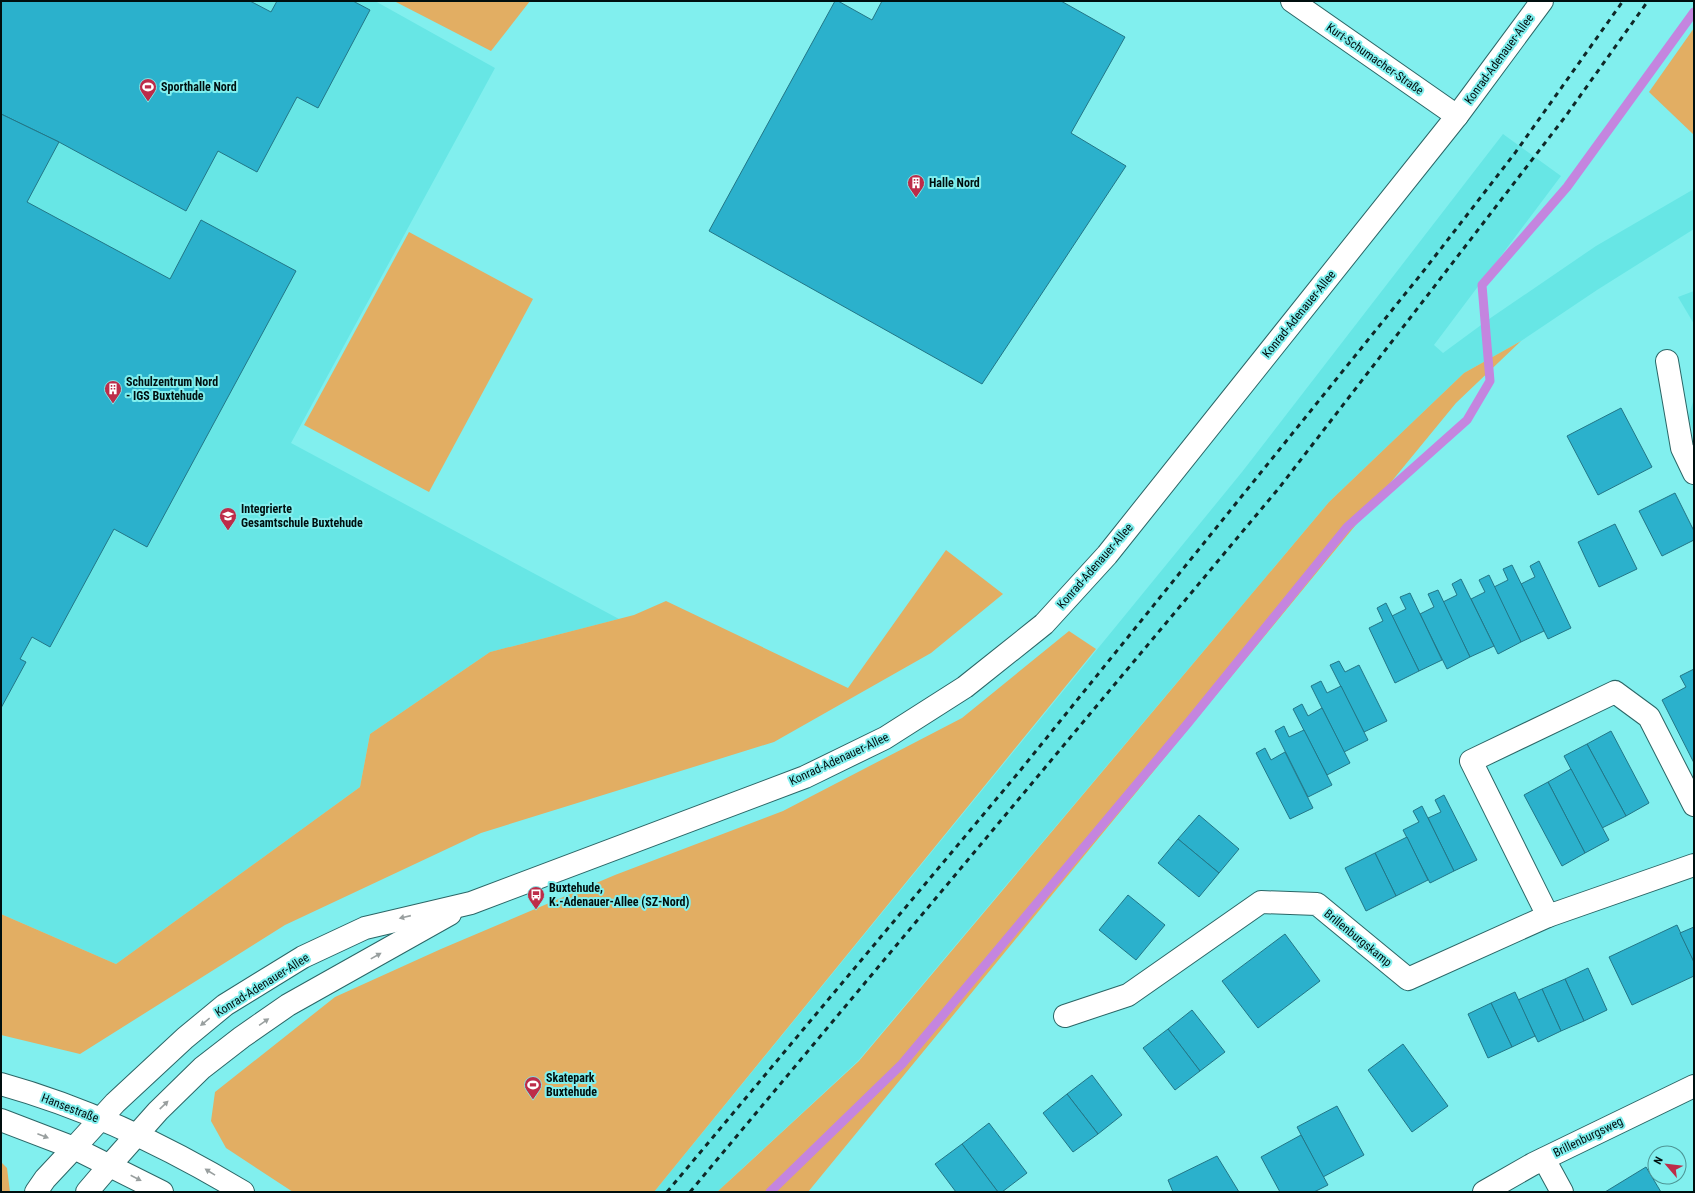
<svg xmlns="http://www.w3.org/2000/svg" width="1695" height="1193" viewBox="0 0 1695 1193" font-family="'Roboto Condensed',sans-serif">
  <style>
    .built { fill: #67e6e5 }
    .green { fill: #e2ae63 }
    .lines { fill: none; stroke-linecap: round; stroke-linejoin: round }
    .stream { stroke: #c485df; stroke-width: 9 }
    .building { fill: #2bb1cc; stroke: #227687 }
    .street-casing { stroke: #2b6666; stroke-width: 24 }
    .secondary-casing { stroke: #2b6666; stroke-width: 24 }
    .street { stroke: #fff; stroke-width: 22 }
    .secondary { stroke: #fff; stroke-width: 22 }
    .rail { stroke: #0f2828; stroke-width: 3; stroke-dasharray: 5 5; stroke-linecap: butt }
    .oneway { fill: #999f9f }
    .labels { text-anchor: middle; stroke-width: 4; stroke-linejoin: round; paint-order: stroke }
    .street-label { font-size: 12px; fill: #000f0f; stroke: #81efee }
    .poi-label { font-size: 12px; font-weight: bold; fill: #000f0f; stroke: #81efee; text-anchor: start }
  </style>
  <rect width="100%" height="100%" fill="#81efee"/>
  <g class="built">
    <path d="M1,1h374l120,67 -204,375 328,176 -129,33 -120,82 -10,53 -244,177 -115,-50z"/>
    <path d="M1503,134l58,42 -127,169 9,8 49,-36 104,-71 98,-57v40l-97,61 -76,51 -57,32 -135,129 -471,559 -141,131h-63l588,-720z"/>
    <path d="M1694,291v33l-16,-27z"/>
    <path d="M1694,399v35l-6,-17z"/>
  </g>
  <g class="green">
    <path d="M394,1h136l-39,50z"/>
    <path d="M1694,28v107l-45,-43z"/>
    <path d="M409,232l124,67 -104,193 -125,-67z"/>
    <path d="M1521,341l-65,62 -648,789h-91l142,-131 470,-559 135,-129z"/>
    <path d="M946,550l57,44 -72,59 -157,89 -293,91 -196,92 -205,129 -79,-19v-121l115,50 244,-177 10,-53 120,-82 144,-37 32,-14 182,87z"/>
    <path d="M1069,631l27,18 -442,543h-361l-67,-44 -15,-27 4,-29 120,-95 106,-48 174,-74 168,-64 179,-93z"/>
    <path d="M1,1162l6,6 3,24h-9z"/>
  </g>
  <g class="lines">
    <path class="stream" d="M770,1192l132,-128 286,-341 159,-196 120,-107 23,-39 -8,-96 85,-98 127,-175"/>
  </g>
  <g class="building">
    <path d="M1,1h249l21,11 6,-11h76l17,9 -52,98 -21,-11 -40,75 -39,-21 -32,60 -127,-69 -58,-28z"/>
    <path d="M835,1h3l34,19 10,-19h179l64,36 -54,96 55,33 -144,218 -273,-153z"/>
    <path d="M1,114l58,28 -32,60 143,77 31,-59 95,51 -149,276 -33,-18 -64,118 -18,-10 -12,22 6,3 -25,46z"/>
    <path d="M1621,408l31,59 -54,28 -31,-59z"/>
    <path d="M1675,493l19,38v9l-32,16 -23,-45z"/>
    <path d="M1615,524l22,45 -38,18 -21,-45z"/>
    <path d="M1539,561l32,67 -23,11 -27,-55 14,-7 -5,-11z"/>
    <path d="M1512,565l32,66 -23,11 -27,-55 14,-7 -5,-11z"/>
    <path d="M1489,575l32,67 -23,12 -27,-55 14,-7 -6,-12z"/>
    <path d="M1461,579l33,67 -24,11 -27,-55 14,-7 -5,-11z"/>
    <path d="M1438,590l32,67 -23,12 -27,-55 14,-7 -6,-13z"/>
    <path d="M1410,593l32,67 -23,11 -27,-55 14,-7 -6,-12z"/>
    <path d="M1386,603l33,68 -24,12 -26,-55 14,-7 -6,-13z"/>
    <path d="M1339,661l6,11 14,-7 28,56 -23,11 -34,-67z"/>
    <path d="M1694,669v94l-32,-63 24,-13 -6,-11z"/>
    <path d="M1321,681l6,12 14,-7 27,54 -24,12 -33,-66z"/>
    <path d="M1302,704l6,12 14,-8 28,55 -23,12 -34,-66z"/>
    <path d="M1284,726l5,11 15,-7 28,55 -24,12 -33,-66z"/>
    <path d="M1611,731l38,72 -23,13 -39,-72z"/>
    <path d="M1587,744l39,72 -24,12 -38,-72z"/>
    <path d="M1265,748l6,12 14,-8 28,56 -23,11 -34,-66z"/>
    <path d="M1571,769l38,71 -24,13 -37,-71z"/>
    <path d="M1548,782l37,71 -23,13 -38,-71z"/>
    <path d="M1444,795l33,65 -23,11 -26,-53 13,-6 -6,-12z"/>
    <path d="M1422,806l32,65 -24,12 -27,-53 16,-8 -6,-11z"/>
    <path d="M1199,815l40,34 -20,24 -41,-34z"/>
    <path d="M1407,837l21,43 -32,16 -21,-43z"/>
    <path d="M1178,839l41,34 -20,24 -41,-34z"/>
    <path d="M1375,853l21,43 -30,15 -21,-43z"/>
    <path d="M1128,895l37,30 -29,35 -37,-30z"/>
    <path d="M1677,925l17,37v14l-62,29 -23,-48z"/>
    <path d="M1694,927v35l-14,-29z"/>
    <path d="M1285,934l35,47 -62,47 -36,-47z"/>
    <path d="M1588,968l19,42 -23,11 -19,-42z"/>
    <path d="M1565,979l19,42 -23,10 -19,-42z"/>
    <path d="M1542,989l19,42 -23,11 -20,-42z"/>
    <path d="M1515,992l20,44 -23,11 -21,-44z"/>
    <path d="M1491,1003l21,44 -24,11 -20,-44z"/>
    <path d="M1192,1010l33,42 -25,19 -32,-42z"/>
    <path d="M1168,1029l32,42 -25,19 -32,-42z"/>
    <path d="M1403,1044l45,62 -36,26 -44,-62z"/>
    <path d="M1092,1075l30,40 -24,19 -31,-40z"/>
    <path d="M1067,1094l31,40 -25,18 -30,-39z"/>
    <path d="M1337,1106l27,49 -41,22 -26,-50z"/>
    <path d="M989,1123l38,50 -25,19h-4l-36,-48z"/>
    <path d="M1301,1135l27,50 -14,7h-34l-19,-35z"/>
    <path d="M962,1144l36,48h-42l-21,-28z"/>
    <path d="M1217,1156l22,36h-66l-5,-12z"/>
    <path d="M1646,1167l15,25h-56z"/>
  </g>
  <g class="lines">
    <defs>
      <g id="street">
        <path d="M1292,1l165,115"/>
        <path d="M1667,361l15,87 12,25"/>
        <path d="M1694,805l-45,-88 -34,-25 -144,69 77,155 146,-51"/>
        <path d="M1065,1016l63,-21 133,-93 56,2 91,75 140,-63"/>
        <path d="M1544,1159l18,33"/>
        <path d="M36,1192l9,-13 29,-31"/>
        <path d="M87,1192l23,-27"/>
        <path d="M1484,1192l49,-28 161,-78"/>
      </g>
      <g id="secondary">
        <path d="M1,1084c86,24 166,62 242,108"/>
        <path d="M1,1120l73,28 88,44"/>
        <path d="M74,1148l41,-45 70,-65 40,-33 78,-48 62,-29 106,-25 334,-126 80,-39 80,-51 79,-63 63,-69 350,-439 85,-115"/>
        <path d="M110,1165l48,-54 44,-43 40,-31 46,-32 162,-91"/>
      </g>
    </defs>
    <use href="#street" class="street-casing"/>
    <use href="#secondary" class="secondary-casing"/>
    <use href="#street" class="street"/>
    <use href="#secondary" class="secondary"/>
    <g class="rail">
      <path d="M667,1192l352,-420 403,-499 93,-120 108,-152"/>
      <path d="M690,1192l589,-704 286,-371 83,-116"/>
    </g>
  </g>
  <defs><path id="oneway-solid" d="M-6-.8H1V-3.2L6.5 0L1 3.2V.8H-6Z"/></defs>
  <g class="oneway">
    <use href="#oneway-solid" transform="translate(405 917) rotate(167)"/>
    <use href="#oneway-solid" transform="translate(376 956) rotate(-29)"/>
    <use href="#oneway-solid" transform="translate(205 1022) rotate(141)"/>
    <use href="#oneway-solid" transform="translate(264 1022) rotate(-35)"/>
    <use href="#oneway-solid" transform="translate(164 1105) rotate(-44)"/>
    <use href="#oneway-solid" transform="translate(43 1136) rotate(21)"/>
    <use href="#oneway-solid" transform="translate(210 1172) rotate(-148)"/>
    <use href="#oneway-solid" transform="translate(136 1178) rotate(27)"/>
  </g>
  <defs>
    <symbol id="stadium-pin" viewBox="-11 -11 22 30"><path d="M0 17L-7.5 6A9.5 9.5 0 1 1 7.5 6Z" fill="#bd2c49" stroke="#81efee"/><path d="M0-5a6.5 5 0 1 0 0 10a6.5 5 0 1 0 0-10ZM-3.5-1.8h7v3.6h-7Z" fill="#fff"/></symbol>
    <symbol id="building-pin" viewBox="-11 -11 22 30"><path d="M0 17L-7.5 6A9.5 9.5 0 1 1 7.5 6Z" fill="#bd2c49" stroke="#81efee"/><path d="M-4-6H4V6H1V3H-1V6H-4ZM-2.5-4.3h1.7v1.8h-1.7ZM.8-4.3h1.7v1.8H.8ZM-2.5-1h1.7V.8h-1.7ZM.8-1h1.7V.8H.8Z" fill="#fff"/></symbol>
    <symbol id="school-pin" viewBox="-11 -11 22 30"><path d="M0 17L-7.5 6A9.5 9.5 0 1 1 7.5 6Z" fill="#bd2c49" stroke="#81efee"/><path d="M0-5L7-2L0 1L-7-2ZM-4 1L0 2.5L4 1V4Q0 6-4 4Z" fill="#fff"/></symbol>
    <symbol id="bus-pin" viewBox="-11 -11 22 30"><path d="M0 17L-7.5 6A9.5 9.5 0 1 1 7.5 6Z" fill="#bd2c49" stroke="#81efee"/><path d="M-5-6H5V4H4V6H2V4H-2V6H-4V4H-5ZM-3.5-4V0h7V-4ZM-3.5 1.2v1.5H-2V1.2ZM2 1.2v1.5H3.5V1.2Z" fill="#fff"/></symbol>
  </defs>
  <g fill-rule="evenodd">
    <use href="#stadium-pin" x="138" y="77" width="20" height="27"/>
    <use href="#building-pin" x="906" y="173" width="20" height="27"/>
    <use href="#building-pin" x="103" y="379" width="20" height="27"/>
    <use href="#school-pin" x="218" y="506" width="20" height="27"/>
    <use href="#bus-pin" x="526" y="885" width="20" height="27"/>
    <use href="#stadium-pin" x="523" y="1075" width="20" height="27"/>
  </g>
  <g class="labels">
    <g class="street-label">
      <text transform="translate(1375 59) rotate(35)" y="4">Kurt-Schumacher-Straße</text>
      <text transform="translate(1499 59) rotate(-54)" y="4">Konrad-Adenauer-Allee</text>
      <text transform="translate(1299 314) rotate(-51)" y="4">Konrad-Adenauer-Allee</text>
      <text transform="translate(1095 566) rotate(-49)" y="4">Konrad-Adenauer-Allee</text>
      <text transform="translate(839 759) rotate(-25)" y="4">Konrad-Adenauer-Allee</text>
      <text transform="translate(1358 938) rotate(39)" y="4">Brillenburgskamp</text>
      <text transform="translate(262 985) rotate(-32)" y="4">Konrad-Adenauer-Allee</text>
      <text transform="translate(70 1108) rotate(21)" y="4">Hansestraße</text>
      <text transform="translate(1588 1137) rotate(-26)" y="4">Brillenburgsweg</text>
    </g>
    <g class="poi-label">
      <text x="161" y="91">Sporthalle Nord</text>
      <text x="929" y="187">Halle Nord</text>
      <text x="126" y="386">Schulzentrum Nord<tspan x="126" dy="14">- IGS Buxtehude</tspan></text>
      <text x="241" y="513">Integrierte<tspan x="241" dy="14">Gesamtschule Buxtehude</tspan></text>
      <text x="549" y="892">Buxtehude,<tspan x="549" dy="14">K.-Adenauer-Allee (SZ-Nord)</tspan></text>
      <text x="546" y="1082">Skatepark<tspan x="546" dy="14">Buxtehude</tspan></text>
    </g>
  </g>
  <rect width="1695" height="1193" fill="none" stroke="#000f0f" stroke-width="4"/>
  <g transform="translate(1667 1165) rotate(298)"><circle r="19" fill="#81efee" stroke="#4d9595"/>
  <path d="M0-3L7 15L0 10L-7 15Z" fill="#bd2c49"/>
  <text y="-6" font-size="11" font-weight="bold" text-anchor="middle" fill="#000f0f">N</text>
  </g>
</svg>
